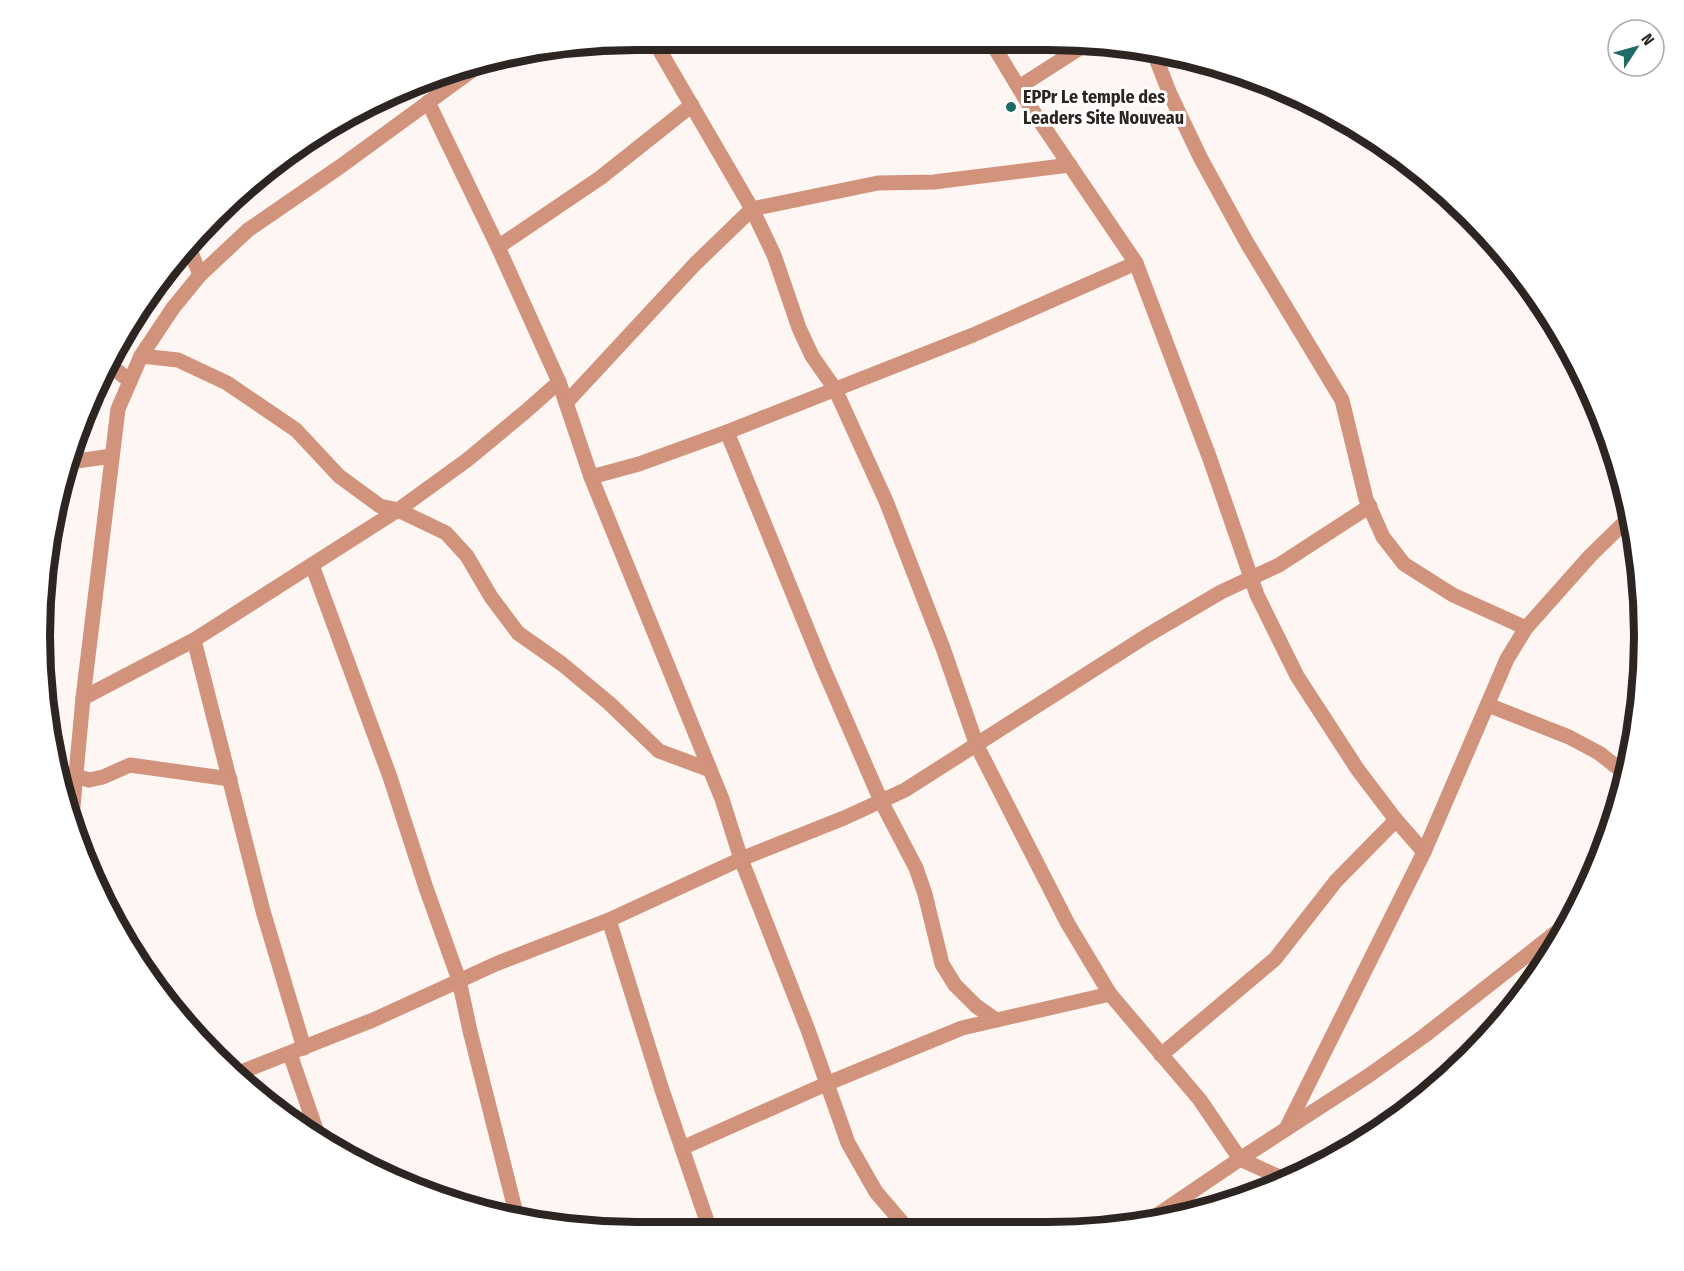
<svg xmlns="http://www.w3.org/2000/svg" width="1684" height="1271" viewBox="0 0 1684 1271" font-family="'Fira Sans Condensed',sans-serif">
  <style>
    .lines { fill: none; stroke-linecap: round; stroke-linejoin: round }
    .minor { stroke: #d2937c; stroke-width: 15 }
    .poi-dot { fill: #1f6b67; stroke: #fff; stroke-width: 2 }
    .labels { text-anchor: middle; stroke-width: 6; stroke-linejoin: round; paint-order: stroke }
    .poi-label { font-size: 18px; font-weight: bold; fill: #2c2522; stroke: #fff; text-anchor: start }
    .rim { fill: none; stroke: #2c2522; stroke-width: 8 }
  </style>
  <rect width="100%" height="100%" fill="#fef6f3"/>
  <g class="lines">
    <g class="minor">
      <path d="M653,39l99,170 22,46 25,73 13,28 23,33 51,112 57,147 34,98 91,178 42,70 90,106 40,59 48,22"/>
      <path d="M990,40l41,68 105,155 74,196 47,136 40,81 61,94 38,50 28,32"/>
      <path d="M1153,51l17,43 30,63 47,86 95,157 24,99 17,38 21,27 49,31 73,33"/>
      <path d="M1019,87l72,-46"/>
      <path d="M428,102l70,145 61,135 32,95 131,322 19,60 67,171 40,113 28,49 30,35"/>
      <path d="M187,242l13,33"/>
      <path d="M498,247l102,-69 92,-73"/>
      <path d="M141,356l37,4 49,23 69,47 43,46 41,30 18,4 48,23 21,23 24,41 27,36 44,31 47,39 50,48 51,19"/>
      <path d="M107,363l23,18"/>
      <path d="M566,403l129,-139 57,-55 126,-26 56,-1 136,-17"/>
      <path d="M727,432l95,233 59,136 35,67 9,26 17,70 13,21 21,21 20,14"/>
      <path d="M70,462l42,-6"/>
      <path d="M591,477l48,-13 88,-32 246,-97 163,-72"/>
      <path d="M312,565l78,212 36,111 33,92 11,51 47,186"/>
      <path d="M194,640l69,271 41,137"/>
      <path d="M83,698l111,-58 204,-130 69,-50 58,-48 34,-30"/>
      <path d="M1488,705l81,32 30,16 28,22"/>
      <path d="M60,775l16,1 13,4 14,-3 27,-12 100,14"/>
      <path d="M71,828l12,-130 35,-289 23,-53 32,-48 27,-33 48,-45 93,-64 148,-108"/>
      <path d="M609,920l53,170 47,137"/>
      <path d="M290,1054l29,84"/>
      <path d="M1161,1055l114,-96 61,-78 60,-61"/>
      <path d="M236,1074l137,-54 125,-57 111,-43 132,-61 103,-41 61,-28 243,-155 73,-43 58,-27 91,-59"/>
      <path d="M1286,1129l138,-277 83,-193 19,-31 64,-72 42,-41"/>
      <path d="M682,1148l144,-64 136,-56 148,-34"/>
      <path d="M1150,1220l90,-61 128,-83 56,-40 144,-113"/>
    </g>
  </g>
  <circle class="poi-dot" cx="1011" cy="107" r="6"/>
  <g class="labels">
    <g class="poi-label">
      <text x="1023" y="103">EPPr Le temple des<tspan x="1023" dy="21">Leaders Site Nouveau</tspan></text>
    </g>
  </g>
  <path d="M0 0H1684V1271H0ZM636 50H1048A586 586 0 0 1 1634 636V636A586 586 0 0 1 1048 1222H636A586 586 0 0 1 50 636V636A586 586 0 0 1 636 50Z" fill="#fff" fill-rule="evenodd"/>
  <path class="rim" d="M636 50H1048A586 586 0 0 1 1634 636V636A586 586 0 0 1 1048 1222H636A586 586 0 0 1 50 636V636A586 586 0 0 1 636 50Z"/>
  <g transform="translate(1636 48) rotate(54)"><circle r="28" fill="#ffffff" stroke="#aba8a7" stroke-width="1.5"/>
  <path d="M0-4.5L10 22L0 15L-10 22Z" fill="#1f6b67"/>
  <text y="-9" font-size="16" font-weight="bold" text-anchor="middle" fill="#2c2522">N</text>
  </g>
</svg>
